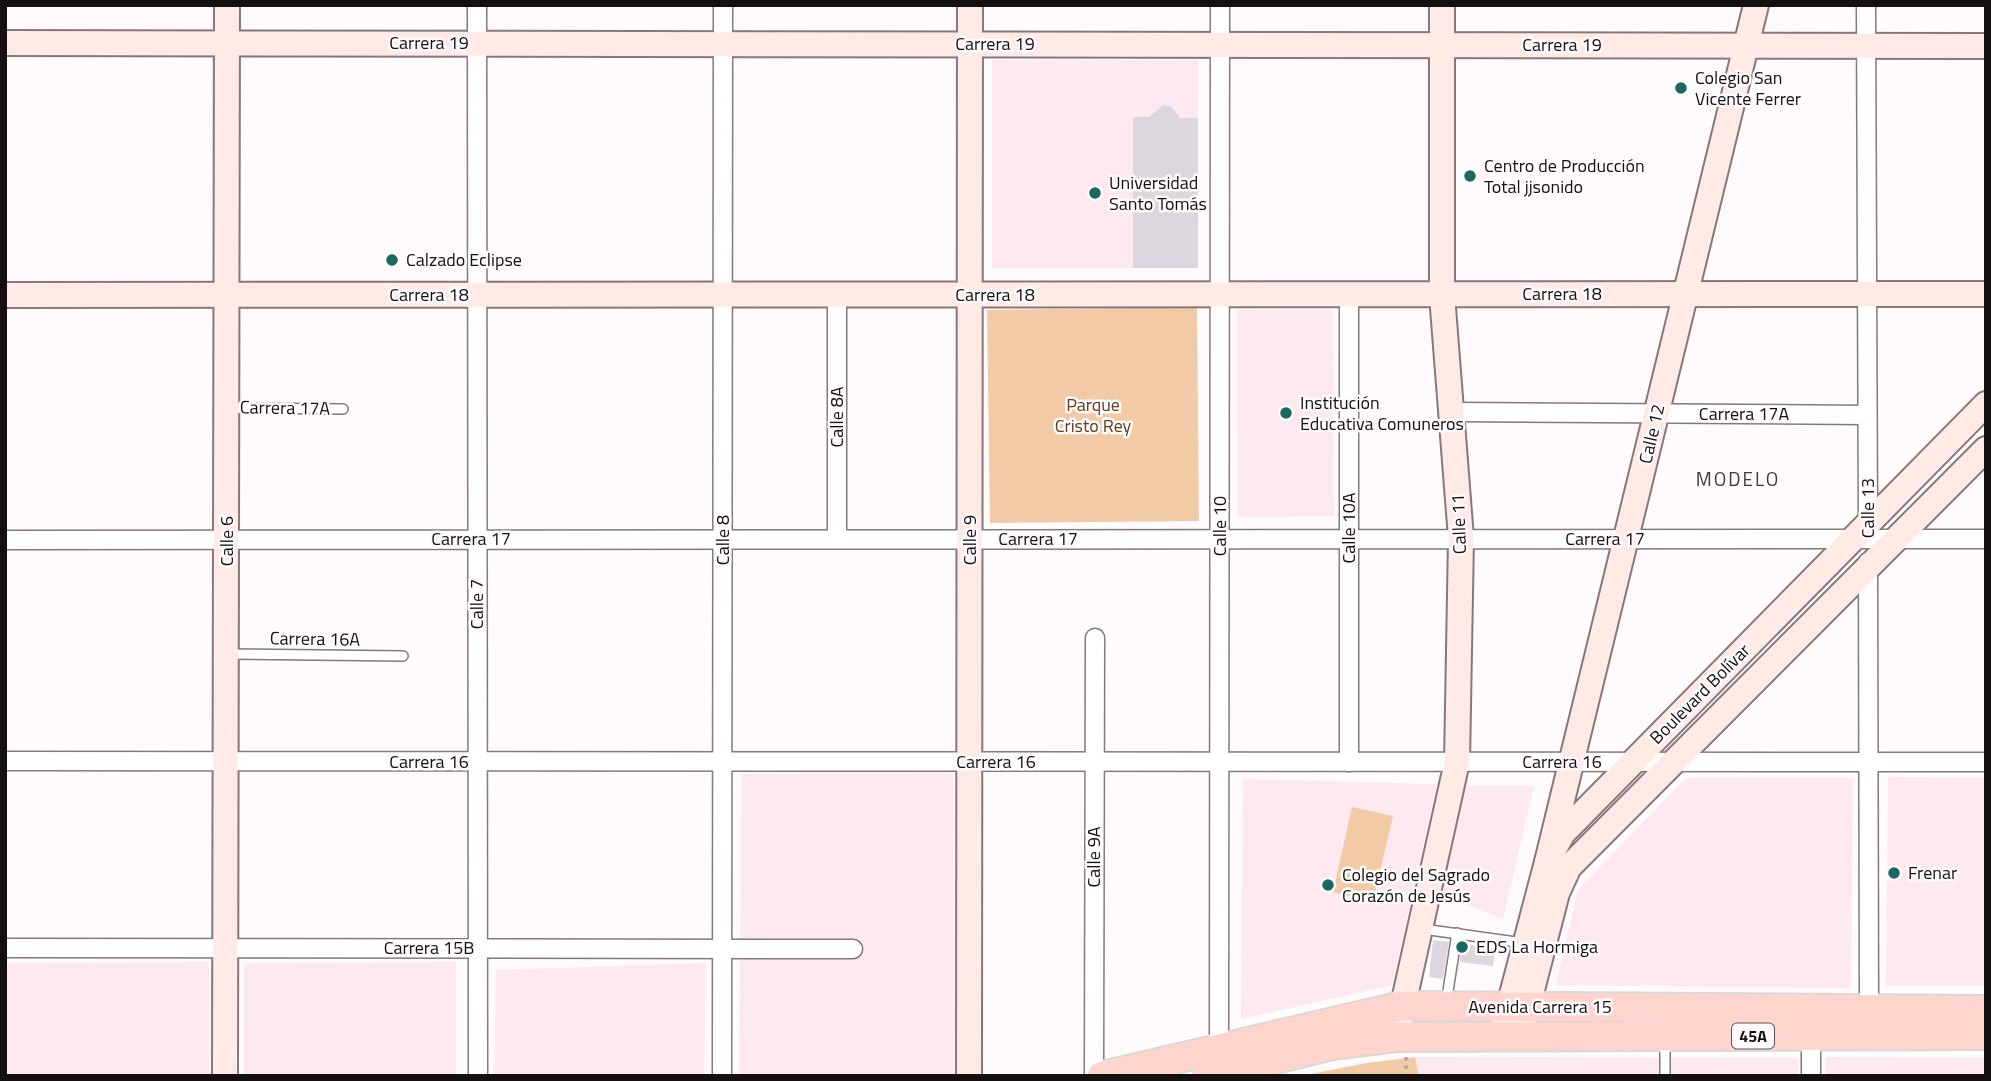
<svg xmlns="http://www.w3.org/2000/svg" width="1991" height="1081" viewBox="0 0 1991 1081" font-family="'Titillium Web',sans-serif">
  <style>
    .built { fill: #ffe9f0 }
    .green { fill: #f2cba6 }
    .building { fill: #ded6df }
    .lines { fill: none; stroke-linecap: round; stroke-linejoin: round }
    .lane-casing { stroke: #85797d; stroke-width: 12 }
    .street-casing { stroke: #85797d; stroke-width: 21 }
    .secondary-casing { stroke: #85797d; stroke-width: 28 }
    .primary-casing { stroke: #d9d9d9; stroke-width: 32 }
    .path { stroke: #aba7a8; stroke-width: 3.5; stroke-dasharray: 3.5 5; stroke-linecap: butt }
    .lane { stroke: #fff; stroke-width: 9 }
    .street { stroke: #fff; stroke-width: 18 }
    .secondary { stroke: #ffeae6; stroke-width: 24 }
    .primary { stroke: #fed4cd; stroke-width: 28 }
    .poi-dot { fill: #1c6760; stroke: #fffafb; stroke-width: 2.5 }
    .labels { text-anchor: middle; stroke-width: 5; stroke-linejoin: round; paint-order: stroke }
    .shield { fill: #fffafb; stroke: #5a5657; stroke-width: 2 }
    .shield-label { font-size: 16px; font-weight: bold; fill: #141011 }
    .street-label { font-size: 18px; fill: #141011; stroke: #fffafb }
    .poi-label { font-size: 18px; fill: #141011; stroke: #fffafb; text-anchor: start }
    .park-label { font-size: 18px; fill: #613e19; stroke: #fffafb }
    .neighbourhood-label { font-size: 19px; letter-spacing: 2px; fill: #42383b; stroke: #fffafb }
  </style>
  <rect width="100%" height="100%" fill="#fffafb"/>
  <g class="built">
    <rect x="992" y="60" width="206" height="208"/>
    <path d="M1237,310h96l1,206 -96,1z"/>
    <path d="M953,773l1,303h-215l3,-302z"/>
    <path d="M1888,777l98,1v208h-100z"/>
    <path d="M1686,778h167l-2,210 -295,-3 22,-95z"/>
    <path d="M1243,779l194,5 -45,201 -151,34z"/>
    <path d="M1463,786h71l-31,133 -65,-26z"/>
    <path d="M209,962l1,114h-205v-113z"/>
    <path d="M456,962v114h-212v-113z"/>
    <path d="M706,963l-2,113h-210l2,-106z"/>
    <path d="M1415,1057l383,1v18h-379z"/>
    <path d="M1826,1057l160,1v18h-160z"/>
  </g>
  <g class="green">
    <path d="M1197,307l2,214 -209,2 -3,-213z"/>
    <path d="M1352,807l41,9 -20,86 -40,-10z"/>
    <path d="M1415,1057l4,19h-119l67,-13z"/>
  </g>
  <g class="building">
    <path d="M1163,105l9,2 8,11h18v150h-65v-151h16z"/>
    <path d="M1433,940l16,2 -6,37 -14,-2z"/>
    <path d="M1462,944l33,4 -2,18 -33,-4 -3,19z"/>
  </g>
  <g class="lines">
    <defs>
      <g id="lane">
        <path d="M229,408l114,1"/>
        <path d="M229,654l174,2"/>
        <path d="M1423,929l100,14"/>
        <path d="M1446,1004l11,-71"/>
        <path d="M1665,1041v35"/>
      </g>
      <g id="street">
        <path d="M477,5l1,1071"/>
        <path d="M1866,5l2,526"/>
        <path d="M1452,412l415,3"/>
        <path d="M837,539v-244"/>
        <path d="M5,540l1981,-1"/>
        <path d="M1868,562l1,448"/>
        <path d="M5,761l1981,1"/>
        <path d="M1349,762v-467"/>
        <path d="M5,948l848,1"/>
        <path d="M1811,1036v40"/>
        <path d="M1219,1047l1,-1042"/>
        <path d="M722,1076l1,-1071"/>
        <path d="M1094,1076l1,-438"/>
      </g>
      <g id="secondary">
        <path d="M5,43l1981,3"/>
        <path d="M5,295l1981,-1"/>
        <path d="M1547,862l209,-857"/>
        <path d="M1399,1023l58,-261 4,-224 -19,-243v-290"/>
        <path d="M1501,1036l46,-174 16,-29 423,-429"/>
        <path d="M1520,1036l37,-143 12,-26 417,-418"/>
        <path d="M225,1076l2,-1071"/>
        <path d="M969,1076l1,-1071"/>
      </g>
      <g id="primary">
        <path d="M1102,1076l300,-70 584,4"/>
        <path d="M1208,1076l124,-31 64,-8 590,-2"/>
      </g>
    </defs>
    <use href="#lane" class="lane-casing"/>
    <use href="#street" class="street-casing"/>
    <use href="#secondary" class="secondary-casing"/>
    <use href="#primary" class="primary-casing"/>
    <path class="path" d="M1406,1057v19"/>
    <use href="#lane" class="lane"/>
    <use href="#street" class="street"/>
    <use href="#secondary" class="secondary"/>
    <use href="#primary" class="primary"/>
  </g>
  <g class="poi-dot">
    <circle cx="1681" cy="88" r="7"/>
    <circle cx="1470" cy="176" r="7"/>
    <circle cx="1095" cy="193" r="7"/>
    <circle cx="392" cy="260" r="7"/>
    <circle cx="1286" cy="413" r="7"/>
    <circle cx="1894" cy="873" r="7"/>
    <circle cx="1328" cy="885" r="7"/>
    <circle cx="1462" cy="947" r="7"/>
  </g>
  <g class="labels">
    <rect class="shield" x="1732" y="1023.5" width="42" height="25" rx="5"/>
    <g class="shield-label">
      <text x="1753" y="1042">45A</text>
    </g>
    <g class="street-label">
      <text x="429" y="49">Carrera 19</text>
      <text x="995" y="50">Carrera 19</text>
      <text x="1562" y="51">Carrera 19</text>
      <text x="1562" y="300">Carrera 18</text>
      <text x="429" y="301">Carrera 18</text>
      <text x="995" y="301">Carrera 18</text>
      <text transform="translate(285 408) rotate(1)" y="6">Carrera 17A</text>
      <text x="1744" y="420">Carrera 17A</text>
      <text transform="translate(837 417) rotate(-90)" y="6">Calle 8A</text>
      <text transform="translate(1652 434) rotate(-77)" y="6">Calle 12</text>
      <text transform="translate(1868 508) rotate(-90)" y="6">Calle 13</text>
      <text transform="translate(1459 524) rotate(-92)" y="6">Calle 11</text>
      <text transform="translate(1220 526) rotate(-90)" y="6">Calle 10</text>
      <text transform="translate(1349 528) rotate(-90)" y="6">Calle 10A</text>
      <text x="471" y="545">Carrera 17</text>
      <text x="1038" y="545">Carrera 17</text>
      <text x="1605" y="545">Carrera 17</text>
      <text transform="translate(723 540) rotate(-90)" y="6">Calle 8</text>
      <text transform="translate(970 540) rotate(-90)" y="6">Calle 9</text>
      <text transform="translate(227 541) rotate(-90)" y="6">Calle 6</text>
      <text transform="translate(477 604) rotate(-90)" y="6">Calle 7</text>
      <text transform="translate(315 639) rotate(1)" y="6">Carrera 16A</text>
      <text transform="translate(1700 694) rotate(-45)" y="6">Boulevard Bolívar</text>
      <text x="429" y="768">Carrera 16</text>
      <text x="996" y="768">Carrera 16</text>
      <text x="1562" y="768">Carrera 16</text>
      <text transform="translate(1094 857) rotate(-90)" y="6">Calle 9A</text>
      <text x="429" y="954">Carrera 15B</text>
      <text x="1540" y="1013">Avenida Carrera 15</text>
    </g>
    <g class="poi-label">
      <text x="1695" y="84">Colegio San<tspan x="1695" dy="21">Vicente Ferrer</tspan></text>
      <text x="1484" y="172">Centro de Producción<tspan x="1484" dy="21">Total jjsonido</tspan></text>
      <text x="1109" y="189">Universidad<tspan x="1109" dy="21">Santo Tomás</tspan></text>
      <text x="406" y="266">Calzado Eclipse</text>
      <text x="1300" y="409">Institución<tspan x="1300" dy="21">Educativa Comuneros</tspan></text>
      <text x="1908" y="879">Frenar</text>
      <text x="1342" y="881">Colegio del Sagrado<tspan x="1342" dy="21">Corazón de Jesús</tspan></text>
      <text x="1476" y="953">EDS La Hormiga</text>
    </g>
    <g class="park-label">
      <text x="1093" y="411">Parque<tspan x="1093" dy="21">Cristo Rey</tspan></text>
    </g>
    <g class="neighbourhood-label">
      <text x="1738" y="486">MODELO</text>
    </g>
  </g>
  <rect width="1991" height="1081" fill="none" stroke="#141011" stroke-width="14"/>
</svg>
